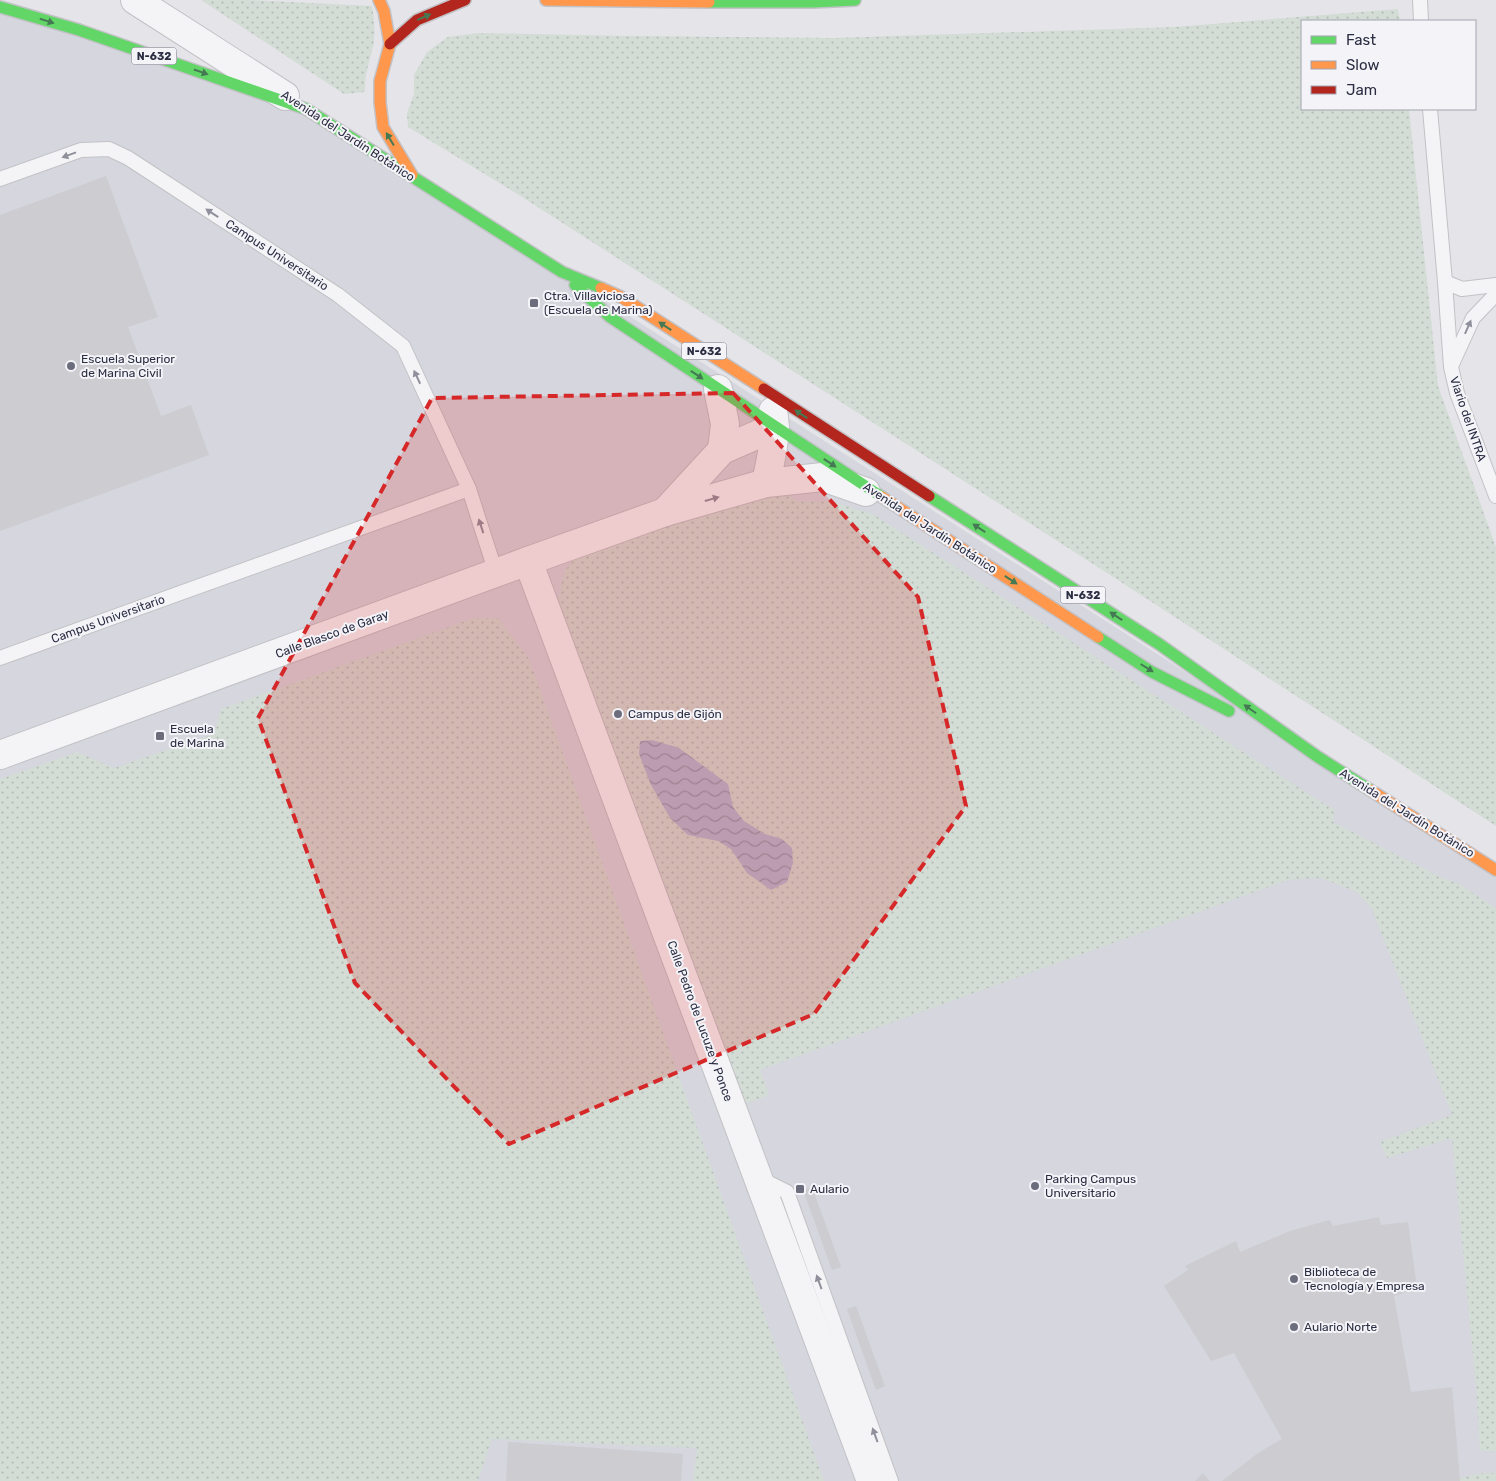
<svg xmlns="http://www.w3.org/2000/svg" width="1496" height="1481" viewBox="0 0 1496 1481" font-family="Rubik,sans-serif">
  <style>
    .built { fill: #d5d6de }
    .grass { fill: url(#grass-dots) }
    .water { fill: url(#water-waves) }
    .building { fill: #ccccd1 }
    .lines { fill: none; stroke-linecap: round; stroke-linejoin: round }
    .lane-casing { stroke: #c2c2c6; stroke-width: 16 }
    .street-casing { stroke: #c2c2c6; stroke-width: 30 }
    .fast-casing { stroke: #c2c2c6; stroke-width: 14 }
    .slow-casing { stroke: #c2c2c6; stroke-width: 14 }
    .jam-casing { stroke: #c2c2c6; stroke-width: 14 }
    .lane { stroke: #f4f4f6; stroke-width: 14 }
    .street { stroke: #f4f4f6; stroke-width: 28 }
    .fast { stroke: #63d668; stroke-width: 11 }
    .slow { stroke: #ff974d; stroke-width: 11 }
    .jam { stroke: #b3261e; stroke-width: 11 }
    .oneway { fill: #447953 }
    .oneway2 { fill: #90909c }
    .marked { fill: #d62828; fill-opacity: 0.2; stroke: #d62828; stroke-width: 4; stroke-dasharray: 10 6; stroke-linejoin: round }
    .poi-dot { fill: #6c6d7c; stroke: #f3f3f8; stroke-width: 2 }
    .labels { text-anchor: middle; stroke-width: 4; stroke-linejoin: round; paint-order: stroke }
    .shield { fill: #f3f3f8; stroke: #676879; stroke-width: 1 }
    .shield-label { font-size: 11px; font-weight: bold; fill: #2b2d42 }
    .street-label { font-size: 12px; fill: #2b2d42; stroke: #f3f3f8 }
    .poi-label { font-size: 12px; fill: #2b2d42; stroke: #f3f3f8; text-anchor: start }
  </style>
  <defs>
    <pattern id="grass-dots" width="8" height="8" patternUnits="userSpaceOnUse" patternTransform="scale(1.25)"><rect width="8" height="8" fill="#d3dcd5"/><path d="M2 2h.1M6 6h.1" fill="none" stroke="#b5bdb8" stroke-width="1.8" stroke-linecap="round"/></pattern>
    <pattern id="water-waves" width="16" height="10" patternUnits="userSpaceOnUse" patternTransform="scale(1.25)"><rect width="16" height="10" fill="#b5bad3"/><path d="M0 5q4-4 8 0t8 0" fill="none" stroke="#9398ad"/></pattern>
  </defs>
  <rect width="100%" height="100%" fill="#e5e5e9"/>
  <path class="built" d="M0,7l306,102 1012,648 178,113v611h-1496z"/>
  <g class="grass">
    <path d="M201,0h47l124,6c2,12 3,23 2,35 -3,17 -10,33 -9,51l-21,2z"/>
    <path d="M1398,9l2,12h-98v88h107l29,277 58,161v279l-392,-255 -585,-376 -111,-68 -1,-14 7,-19v-19l13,-23 21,-15 31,-4 148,3 207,2 341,-11z"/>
    <path d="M766,483l32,18 35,1 40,12 442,284 20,12 -2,12 107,55 19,7 37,24v544l-16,-2 -4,-64 -24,-248 -65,20 -7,-16 72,-27 -80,-206 -15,-17 -36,-14 -33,2 -528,190 9,25 -37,14 -180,-483 13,-56 30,-33z"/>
    <path d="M474,618h24l31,41 295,822h-131l4,-33 -205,-9 -14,42h-478v-702l77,-27 37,16 100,-34 7,-25z"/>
    <path d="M1482,1473h14v8h-49z"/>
  </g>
  <path class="water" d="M652,740l27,8 49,36 5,23 11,14 21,13 17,5 10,9 1,15 -6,19 -16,8 -24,-17 -16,-24 -13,-8 -30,-6 -18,-17 -19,-33 -12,-31 1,-13z"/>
  <g class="building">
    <path d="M106,176l52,141 -30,10 33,89 30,-11 18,50 -209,76v-316z"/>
    <path d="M812,1187l29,80 -9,3 -29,-80z"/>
    <path d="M1379,1217l2,8 27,-3 9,66 -23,8 17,96 41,-5 8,94h-238l36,-28 24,-14 -48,-86 -23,8 -47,-75 24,-16 -3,-4 51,-25 4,11 50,-21 40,-11 3,6z"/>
    <path d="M856,1306l29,80 -9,4 -29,-81z"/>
    <path d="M508,1442l175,12 -2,27h-175z"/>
    <path d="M1203,1473l7,8h-15z"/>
  </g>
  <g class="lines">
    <defs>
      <g id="lane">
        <path d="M1420,0l1,21"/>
        <path d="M1430,109l15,173 6,85 6,26 39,103"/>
        <path d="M0,179l81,-29 28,-1 19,9 210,137 65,51 66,143 27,84"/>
        <path d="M1445,282l17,7 34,-4"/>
        <path d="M1452,364l21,-46 23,-24"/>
        <path d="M0,658l469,-169"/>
        <path d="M759,1178l28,14 104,289"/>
      </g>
      <g id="street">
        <path d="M135,0l150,96"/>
        <path d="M718,389l7,35 -3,26"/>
        <path d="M766,483c4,-21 12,-51 7,-72"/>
        <path d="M665,512l57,-62 53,-23"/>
        <path d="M528,561l343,920"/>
        <path d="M0,755l528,-194 137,-49 101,-29 57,-6 43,15"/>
      </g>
      <g id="fast">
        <path d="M709,2h104l42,-2"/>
        <path d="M0,7l79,23 227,79 256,163 39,16"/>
        <path d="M575,285l35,32 272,180"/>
        <path d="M929,496l230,148 159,113 52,33"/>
        <path d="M1098,637l54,35 77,39"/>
      </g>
      <g id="slow">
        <path d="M379,0l5,11 6,33 -10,37v21l3,25 29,48"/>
        <path d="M546,0l163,2"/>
        <path d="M601,288l20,9 143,92"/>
        <path d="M882,497l216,140"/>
        <path d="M1370,790l126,80"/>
      </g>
      <g id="jam">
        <path d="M390,44l27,-24 48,-20"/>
        <path d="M764,389l165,107"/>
      </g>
    </defs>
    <use href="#lane" class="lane-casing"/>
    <use href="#street" class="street-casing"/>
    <use href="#fast" class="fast-casing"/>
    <use href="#slow" class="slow-casing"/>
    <use href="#jam" class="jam-casing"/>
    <use href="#lane" class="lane"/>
    <use href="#street" class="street"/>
    <use href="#fast" class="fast"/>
    <use href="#slow" class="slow"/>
    <use href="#jam" class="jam"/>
  </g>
  <defs><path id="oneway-solid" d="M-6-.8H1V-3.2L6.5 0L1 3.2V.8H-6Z" transform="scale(1.25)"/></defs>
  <g class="oneway">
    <use href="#oneway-solid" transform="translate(424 17) rotate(-24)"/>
    <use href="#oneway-solid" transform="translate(47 21) rotate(17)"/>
    <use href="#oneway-solid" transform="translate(201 72) rotate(19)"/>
    <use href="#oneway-solid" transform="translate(390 139) rotate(-121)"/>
    <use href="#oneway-solid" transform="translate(665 326) rotate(-147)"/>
    <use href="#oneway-solid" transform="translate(697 375) rotate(34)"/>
    <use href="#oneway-solid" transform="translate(801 414) rotate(-147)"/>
    <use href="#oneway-solid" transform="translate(830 463) rotate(33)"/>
    <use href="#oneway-solid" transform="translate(979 528) rotate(-147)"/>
    <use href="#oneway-solid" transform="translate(1011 580) rotate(33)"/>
    <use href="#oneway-solid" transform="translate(1116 616) rotate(-147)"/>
    <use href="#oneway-solid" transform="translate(1147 668) rotate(32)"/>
    <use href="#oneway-solid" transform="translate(1250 709) rotate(-145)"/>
  </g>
  <g class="oneway2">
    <use href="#oneway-solid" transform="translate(69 155) rotate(160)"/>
    <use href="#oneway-solid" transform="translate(212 213) rotate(-147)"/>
    <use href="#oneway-solid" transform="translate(1468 327) rotate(-66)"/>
    <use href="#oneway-solid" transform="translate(417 377) rotate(-115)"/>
    <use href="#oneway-solid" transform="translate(712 499) rotate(-16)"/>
    <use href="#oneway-solid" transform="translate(481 526) rotate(-108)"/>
    <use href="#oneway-solid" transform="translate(819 1282) rotate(-110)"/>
    <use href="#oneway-solid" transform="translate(875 1435) rotate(-110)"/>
  </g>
  <path class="marked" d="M733,393l185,204 48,209 -152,208 -305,130 -154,-161 -97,-265 174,-320z"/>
  <g class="poi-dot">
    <rect x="529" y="298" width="10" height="10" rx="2.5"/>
    <circle cx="71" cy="366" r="5"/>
    <circle cx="618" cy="714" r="5"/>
    <rect x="155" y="731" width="10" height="10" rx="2.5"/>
    <circle cx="1035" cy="1186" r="5"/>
    <rect x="795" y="1184" width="10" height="10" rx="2.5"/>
    <circle cx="1294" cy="1279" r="5"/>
    <circle cx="1294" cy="1327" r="5"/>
  </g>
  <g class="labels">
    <g class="shield">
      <rect x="131.5" y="47.5" width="45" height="17" rx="4"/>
      <rect x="681.5" y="342.5" width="45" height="17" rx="4"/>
      <rect x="1060.5" y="586.5" width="45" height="17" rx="4"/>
    </g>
    <g class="shield-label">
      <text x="154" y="60">N-632</text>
      <text x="704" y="355">N-632</text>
      <text x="1083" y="599">N-632</text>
    </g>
    <g class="street-label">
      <text transform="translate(348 136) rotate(33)" y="4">Avenida del Jardín Botánico</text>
      <text transform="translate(277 255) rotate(33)" y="4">Campus Universitario</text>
      <text transform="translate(1468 419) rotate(71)" y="4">Viario del INTRA</text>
      <text transform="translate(930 528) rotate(33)" y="4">Avenida del Jardín Botánico</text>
      <text transform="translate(108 619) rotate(-20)" y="4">Campus Universitario</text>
      <text transform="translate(332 634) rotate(-20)" y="4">Calle Blasco de Garay</text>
      <text transform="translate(1407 813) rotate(32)" y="4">Avenida del Jardín Botánico</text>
      <text transform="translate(700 1021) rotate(70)" y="4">Calle Pedro de Lucuze y Ponce</text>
    </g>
    <g class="poi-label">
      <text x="544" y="300">Ctra. Villaviciosa<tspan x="544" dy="14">(Escuela de Marina)</tspan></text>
      <text x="81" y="363">Escuela Superior<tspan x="81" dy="14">de Marina Civil</tspan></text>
      <text x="628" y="718">Campus de Gijón</text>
      <text x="170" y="733">Escuela<tspan x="170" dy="14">de Marina</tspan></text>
      <text x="1045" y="1183">Parking Campus<tspan x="1045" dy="14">Universitario</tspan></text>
      <text x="810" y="1193">Aulario</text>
      <text x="1304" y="1276">Biblioteca de<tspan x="1304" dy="14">Tecnología y Empresa</tspan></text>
      <text x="1304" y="1331">Aulario Norte</text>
    </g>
  </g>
  <rect x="1301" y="20" width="175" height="90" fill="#f3f3f8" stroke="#a3a4af"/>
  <rect x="1311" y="36" width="25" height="8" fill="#63d668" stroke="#a3a4af"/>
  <text x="1346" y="45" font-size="15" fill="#2b2d42">Fast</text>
  <rect x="1311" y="61" width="25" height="8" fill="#ff974d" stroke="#a3a4af"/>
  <text x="1346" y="70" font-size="15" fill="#2b2d42">Slow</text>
  <rect x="1311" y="86" width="25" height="8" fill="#b3261e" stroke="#a3a4af"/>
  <text x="1346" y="95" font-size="15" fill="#2b2d42">Jam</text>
</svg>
